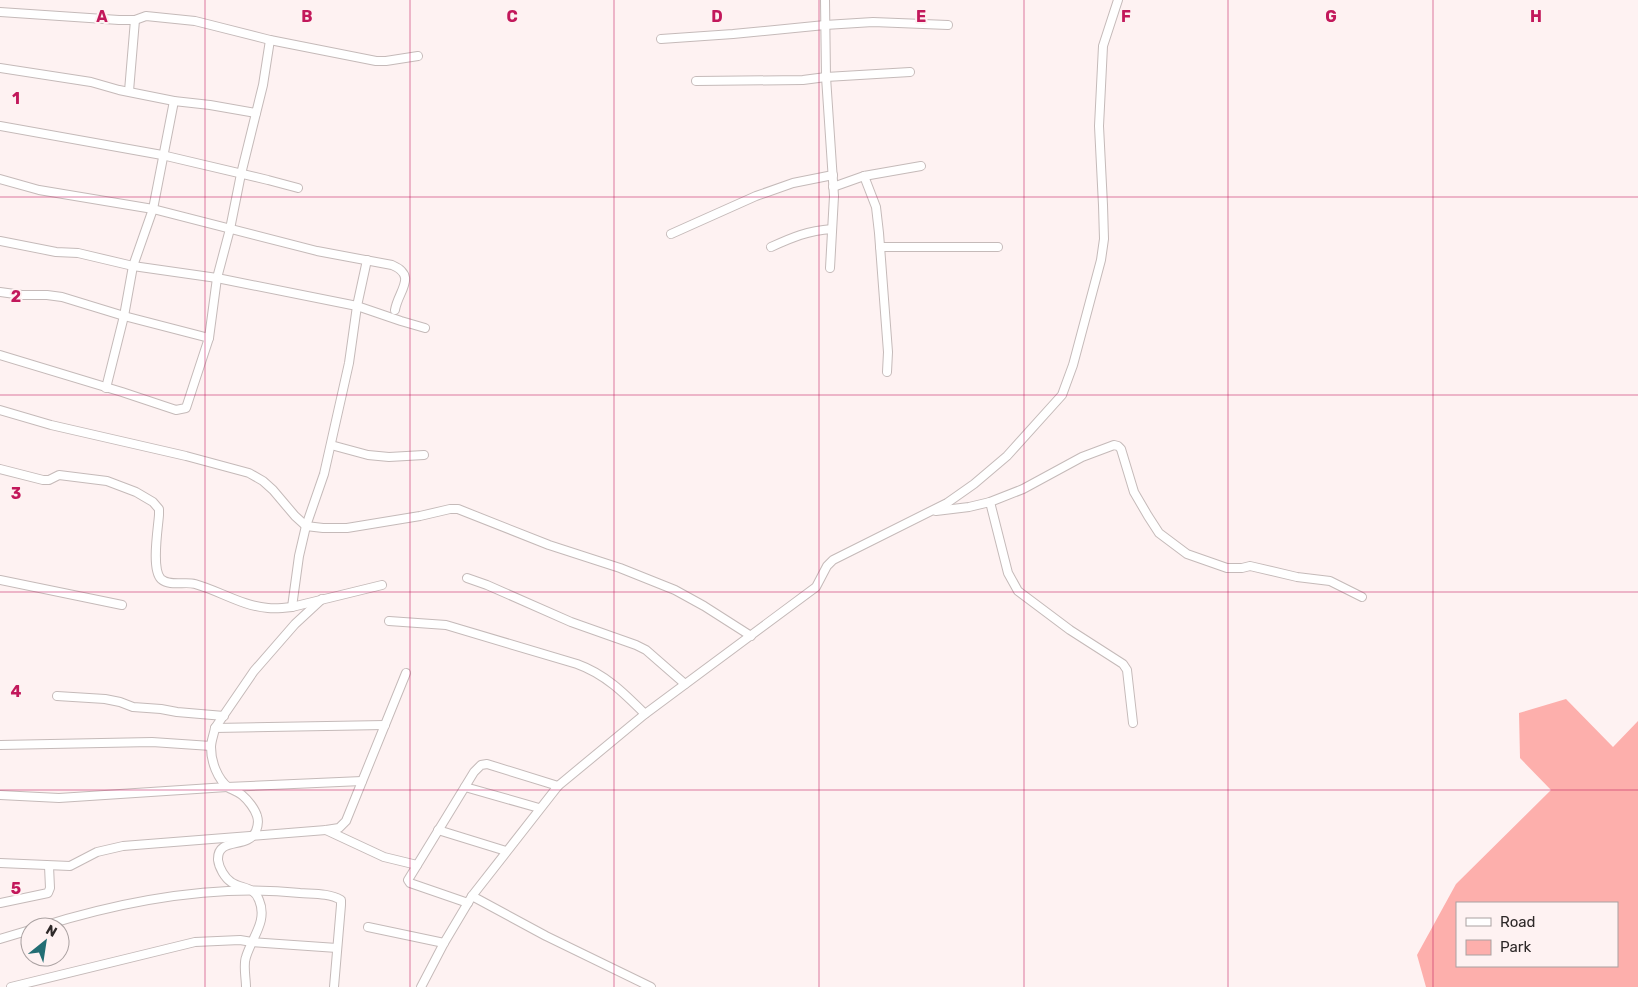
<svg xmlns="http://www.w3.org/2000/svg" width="1638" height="987" viewBox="0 0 1638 987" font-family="Rubik,sans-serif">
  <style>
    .green { fill: #fdafac; fill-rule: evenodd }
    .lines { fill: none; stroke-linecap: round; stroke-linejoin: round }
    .minor-casing { stroke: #c5bab9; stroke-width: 10 }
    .minor { stroke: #fff; stroke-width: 8 }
    .grid { fill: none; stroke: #c2185b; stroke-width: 1; stroke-opacity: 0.55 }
    .grid-label { font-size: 16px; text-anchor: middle; font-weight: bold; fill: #c2185b; stroke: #fef2f2; stroke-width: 4; stroke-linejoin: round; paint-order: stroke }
  </style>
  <rect width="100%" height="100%" fill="#fef2f2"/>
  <path class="green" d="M1566,699l47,48 25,-26v266h-212l-9,-32 39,-71 95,-94 -31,-32 -1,-45zM1457,903h160v63h-160z"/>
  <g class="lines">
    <defs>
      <g id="minor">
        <path d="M825,0l1,77 8,119 -4,72"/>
        <path d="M0,12l119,8h16l11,-4 49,5 75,19 106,21h10l32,-5"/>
        <path d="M661,39l72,-5 92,-9 48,-3 75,3"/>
        <path d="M0,68l91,14 28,8 55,11 36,4 46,8"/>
        <path d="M696,81l107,-1 23,-3 84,-5"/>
        <path d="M129,91l6,-71"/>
        <path d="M0,126l162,29 106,25 30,8"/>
        <path d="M864,176l12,31 3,26 9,119 -1,20"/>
        <path d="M0,179l39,11 114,19 164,42 75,14c26,11 6,26 3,45"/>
        <path d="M833,187l31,-11 57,-10"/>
        <path d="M671,234l85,-38 37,-13 40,-8"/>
        <path d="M0,241l56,11 22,1 55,13 84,12 140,28 44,15 24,7"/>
        <path d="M771,247c22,-10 36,-16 61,-18"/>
        <path d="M880,247h118"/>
        <path d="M0,292l22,3h25l15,2 62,19 85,22"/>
        <path d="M0,355l122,37 54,18 10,-2 23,-70 8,-60 13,-49 11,-55 22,-89 7,-45"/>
        <path d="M106,388l18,-72 9,-50 20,-57 21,-108"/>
        <path d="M0,410l51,15 135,31 63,17 14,8 10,9 22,26 11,10 17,2h24l73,-12 30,-7h8l91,36 71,23 55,22 29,16 47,30"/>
        <path d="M331,445l37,10 21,2 35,-2"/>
        <path d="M0,469l43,11h6l10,-5 48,6 29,11 17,10 6,7v6c-1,14 -8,54 2,64 9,8 24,2 34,5 25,7 47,22 73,24 8,1 16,0 24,-1l90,-22"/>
        <path d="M990,502l18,71 10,18 52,39 53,34 4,6 6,53"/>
        <path d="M936,511l33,-4 21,-5 33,-13 59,-32 32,-12 4,1 3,3 13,43 14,24 11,17 28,21 40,14h15l8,-2 47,11 33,4 32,16"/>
        <path d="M467,578l20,7 84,37 65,23 10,5 39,34"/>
        <path d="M0,580l122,25"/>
        <path d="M292,607l7,-51 7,-30 18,-52 25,-111 8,-57 10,-46"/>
        <path d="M389,621l57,4 131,39c28,10 47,29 68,50"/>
        <path d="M57,696l48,3 15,3 13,5 28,2 16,3 47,4"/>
        <path d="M215,728l39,-57 41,-47 27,-25"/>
        <path d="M0,745l152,-3 59,4"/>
        <path d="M465,787l74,21"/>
        <path d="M0,795l59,3 168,-11 135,-6"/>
        <path d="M326,830l58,27 33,8"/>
        <path d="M438,830l68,21"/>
        <path d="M0,863l70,3 27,-14 26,-6 203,-16 13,-2 7,-7 60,-148"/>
        <path d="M472,896l74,40 105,51"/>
        <path d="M0,903l48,-10 2,-5 -1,-22"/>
        <path d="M468,903l-58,-20 -2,-3 66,-108 7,-7 6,-1 71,22"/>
        <path d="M40,927c83,-26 173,-43 260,-34 13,1 29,0 41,7v5l-7,82"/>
        <path d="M368,927l76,16"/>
        <path d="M0,939l30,-9"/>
        <path d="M11,987l184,-45 45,-2 12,2 85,6"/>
        <path d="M246,987c0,-9 -3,-22 0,-30 6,-20 22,-36 13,-57 -5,-14 -18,-11 -28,-18 -6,-4 -12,-14 -13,-22 -1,-24 30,-10 38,-29 2,-5 3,-9 1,-15 -2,-7 -9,-16 -15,-21 -4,-3 -9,-5 -13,-7 -12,-9 -18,-27 -18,-41 0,-6 3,-13 4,-19l170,-3"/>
        <path d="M421,987l23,-44 28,-47 86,-110 87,-72 171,-127 11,-21 6,-6 114,-57 27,-19 33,-28 55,-61 11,-30 28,-105 3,-21 -1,-34 -4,-79 4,-80 15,-46"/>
      </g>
    </defs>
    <use href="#minor" class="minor-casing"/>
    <use href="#minor" class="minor"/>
  </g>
  <path class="grid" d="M205,0v987M410,0v987M614,0v987M819,0v987M1024,0v987M1228,0v987M1433,0v987M0,197h1638M0,395h1638M0,592h1638M0,790h1638"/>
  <g class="grid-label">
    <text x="102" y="22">A</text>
    <text x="307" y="22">B</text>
    <text x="512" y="22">C</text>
    <text x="717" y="22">D</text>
    <text x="921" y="22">E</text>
    <text x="1126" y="22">F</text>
    <text x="1331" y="22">G</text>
    <text x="1536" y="22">H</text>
    <text x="16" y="104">1</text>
    <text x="16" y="302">2</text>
    <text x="16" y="499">3</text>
    <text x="16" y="697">4</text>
    <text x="16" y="894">5</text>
  </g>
  <rect x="1456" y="902" width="162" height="65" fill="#fef2f2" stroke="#aaa1a1"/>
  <rect x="1466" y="918" width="25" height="8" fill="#ffffff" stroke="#aaa1a1"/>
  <text x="1500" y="927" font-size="15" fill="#2d2828">Road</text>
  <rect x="1466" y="940" width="25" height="15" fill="#fdafac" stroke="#aaa1a1"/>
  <text x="1500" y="952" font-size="15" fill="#2d2828">Park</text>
  <g transform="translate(45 942) rotate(30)"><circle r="24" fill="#fef2f2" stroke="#aaa1a1"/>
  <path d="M0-4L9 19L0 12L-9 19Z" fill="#236e74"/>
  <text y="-8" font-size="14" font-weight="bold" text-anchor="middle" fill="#2d2828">N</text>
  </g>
</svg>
